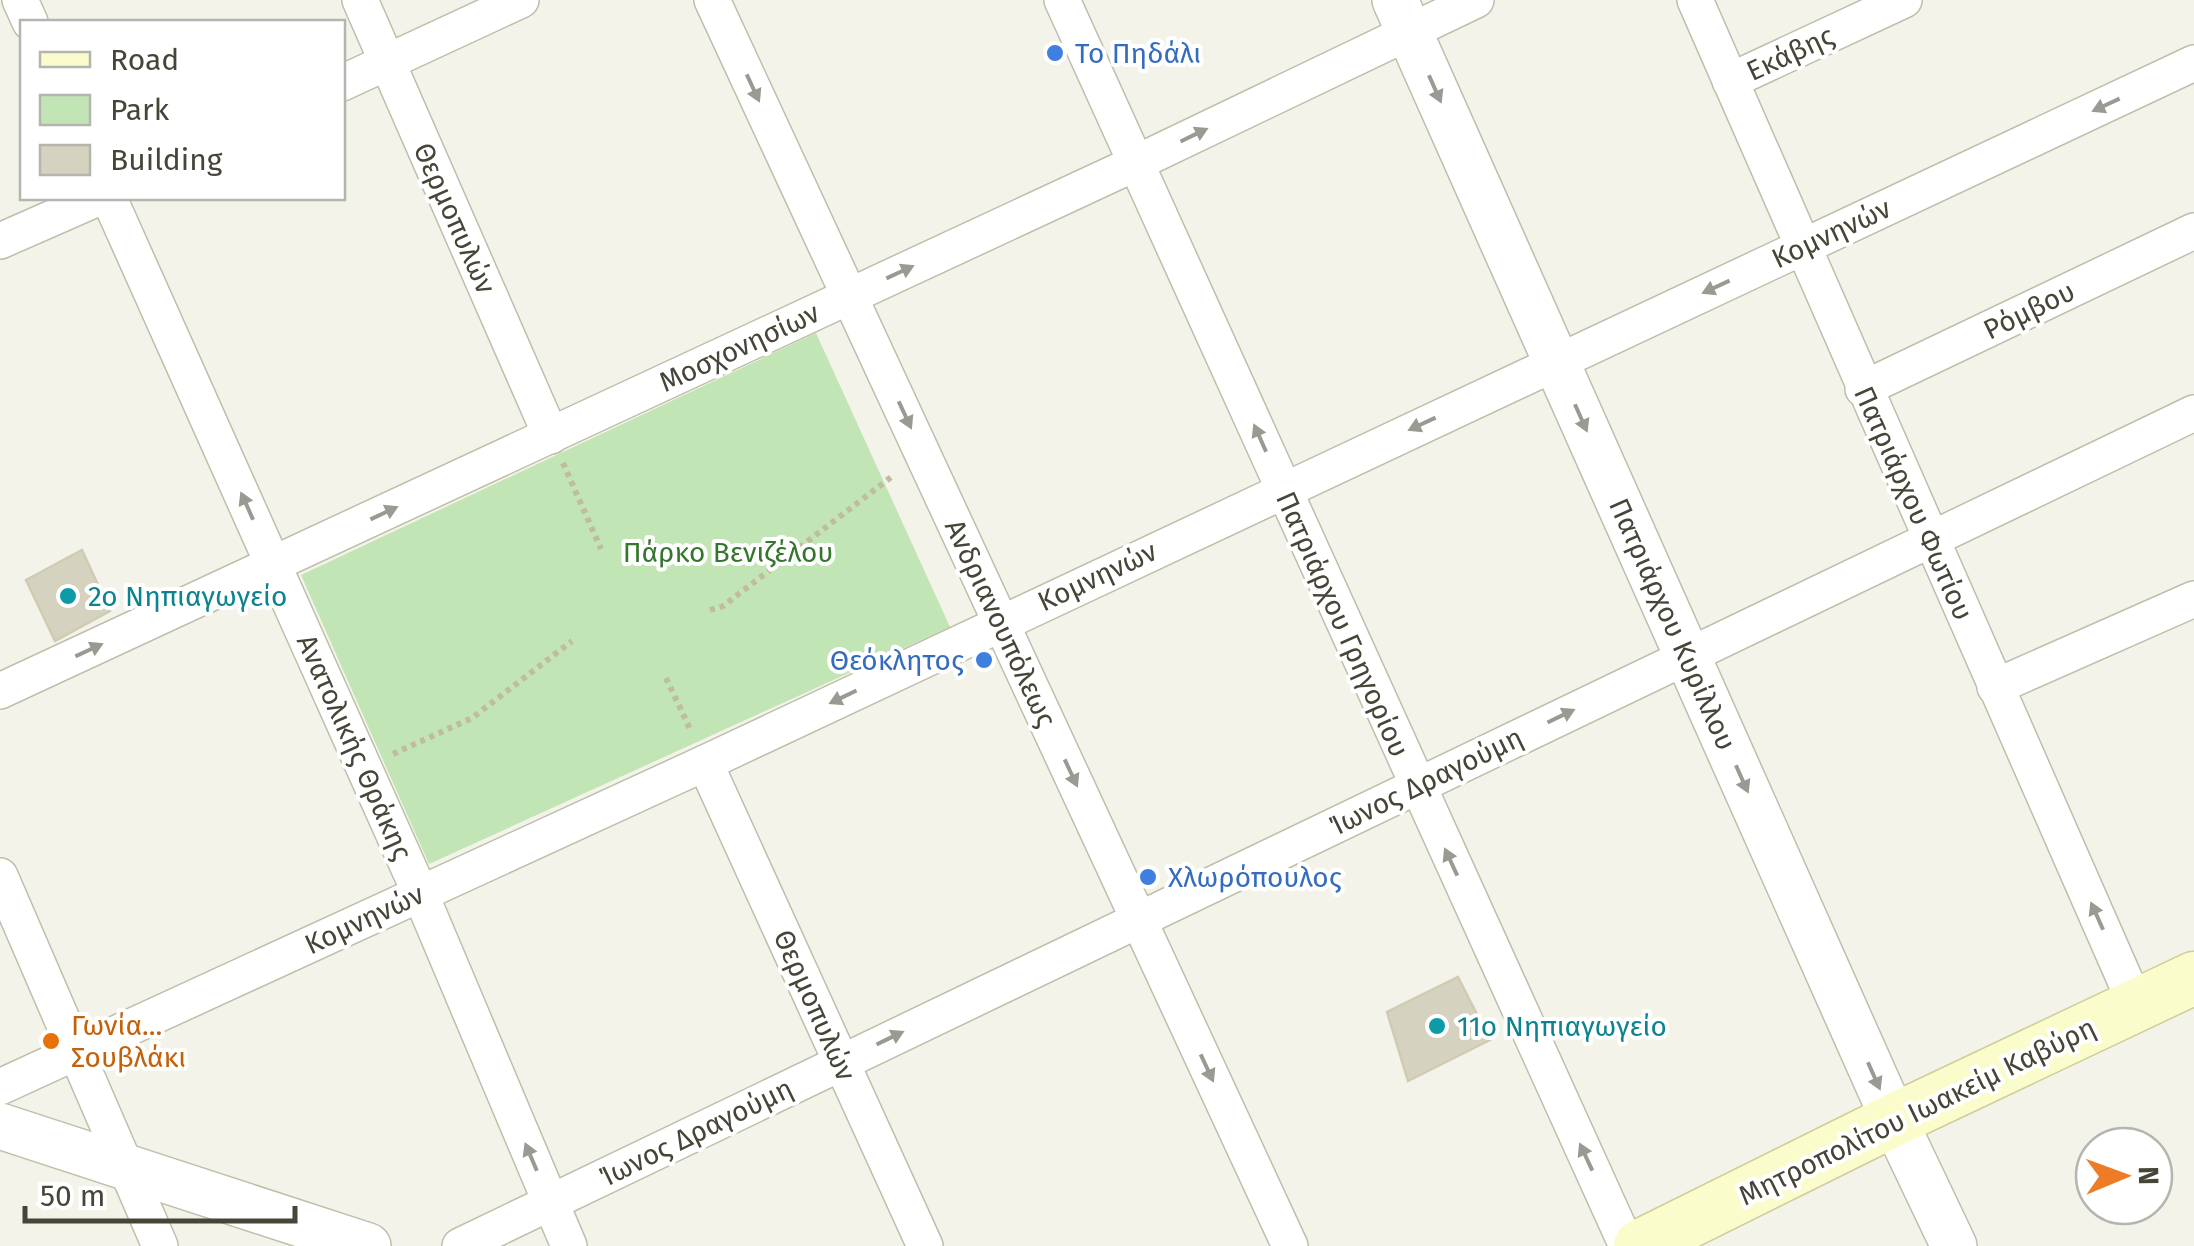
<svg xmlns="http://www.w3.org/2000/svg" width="2194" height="1246" viewBox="0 0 2194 1246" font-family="'Fira Sans',sans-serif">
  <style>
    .green { fill: #c2e5b5 }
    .building { fill: #d5d2bf; stroke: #cfccb3; stroke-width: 2.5 }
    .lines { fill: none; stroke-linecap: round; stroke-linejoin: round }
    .minor-casing { stroke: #bfbeac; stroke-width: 38 }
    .tertiary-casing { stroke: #bfbeac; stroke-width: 48 }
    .secondary-casing { stroke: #cdce99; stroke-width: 55 }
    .path { stroke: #c0bd9e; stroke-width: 6; stroke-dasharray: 5 5; stroke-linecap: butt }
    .minor { stroke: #fff; stroke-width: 35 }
    .tertiary { stroke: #fff; stroke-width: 45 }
    .secondary { stroke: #fafccb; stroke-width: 52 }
    .oneway { fill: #9a9992 }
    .shop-dot { fill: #3f7fe0; stroke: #fff; stroke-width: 4 }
    .culture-dot { fill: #0f9aa8; stroke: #fff; stroke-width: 4 }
    .food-dot { fill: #e8710a; stroke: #fff; stroke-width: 4 }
    .labels { text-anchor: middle; stroke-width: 8; stroke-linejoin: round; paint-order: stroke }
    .shop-label { font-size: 28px; fill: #366cbe; stroke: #fff; text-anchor: start }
    .street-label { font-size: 28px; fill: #474538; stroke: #fff }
    .park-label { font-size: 28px; fill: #35762e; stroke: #fff }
    .culture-label { font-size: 28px; fill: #0d838f; stroke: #fff; text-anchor: start }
    .food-label { font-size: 28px; fill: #c56008; stroke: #fff; text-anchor: start }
  </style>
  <rect width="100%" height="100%" fill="#f4f3e9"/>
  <path class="green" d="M816,333l134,294 -521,237 -128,-289z"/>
  <g class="building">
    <path d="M82,550l28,61 -55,30 -29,-61z"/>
    <path d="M1458,977l32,63 -82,41 -21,-69z"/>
  </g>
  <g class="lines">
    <defs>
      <g id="minor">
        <path d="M20,0l10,22"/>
        <path d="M360,0l191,436"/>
        <path d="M712,0l578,1246"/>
        <path d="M1062,0l565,1246"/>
        <path d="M1695,0l441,1005"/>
        <path d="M1730,81l174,-81"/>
        <path d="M342,83l179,-83"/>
        <path d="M109,198l311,695 149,353"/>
        <path d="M0,241l98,-43"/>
        <path d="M1863,389l331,-158"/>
        <path d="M1995,687l199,-88"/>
        <path d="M0,691l1136,-528 340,-163"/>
        <path d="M705,763l220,483"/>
        <path d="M0,876l160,370"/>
        <path d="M0,1087l705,-324 1489,-700"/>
        <path d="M460,1246l1734,-833"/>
      </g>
      <g id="tertiary">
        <path d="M1395,0l499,1120 60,126"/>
        <path d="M0,1126l368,120"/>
      </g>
      <path id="secondary" d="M1640,1246l254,-126 300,-142"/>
    </defs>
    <use href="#minor" class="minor-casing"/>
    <use href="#tertiary" class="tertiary-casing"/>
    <use href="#secondary" class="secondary-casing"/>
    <g class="path">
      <path d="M563,463l38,86"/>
      <path d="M710,610l13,-4 171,-131"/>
      <path d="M666,678l25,53"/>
      <path d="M393,754l79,-36 100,-77"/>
    </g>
    <use href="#minor" class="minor"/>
    <use href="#tertiary" class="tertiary"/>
    <use href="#secondary" class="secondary"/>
  </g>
  <defs><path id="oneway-solid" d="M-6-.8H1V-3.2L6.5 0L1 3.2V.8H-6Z" transform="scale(2.5)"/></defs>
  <g class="oneway">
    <use href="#oneway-solid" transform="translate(753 88) rotate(65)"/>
    <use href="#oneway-solid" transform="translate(1435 89) rotate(66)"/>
    <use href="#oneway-solid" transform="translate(2106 105) rotate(155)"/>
    <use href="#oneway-solid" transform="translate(1194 135) rotate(-26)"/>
    <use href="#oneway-solid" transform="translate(900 272) rotate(-25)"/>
    <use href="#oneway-solid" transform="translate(1716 287) rotate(155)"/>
    <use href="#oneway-solid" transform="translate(905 415) rotate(65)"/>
    <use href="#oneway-solid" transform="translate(1581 418) rotate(66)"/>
    <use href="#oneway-solid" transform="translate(1422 424) rotate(155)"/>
    <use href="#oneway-solid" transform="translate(1260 438) rotate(-114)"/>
    <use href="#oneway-solid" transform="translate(247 506) rotate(-114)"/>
    <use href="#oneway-solid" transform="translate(384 513) rotate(-25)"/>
    <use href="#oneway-solid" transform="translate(89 650) rotate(-25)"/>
    <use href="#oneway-solid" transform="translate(843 697) rotate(154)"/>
    <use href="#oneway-solid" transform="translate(1561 716) rotate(-26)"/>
    <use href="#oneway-solid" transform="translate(1071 773) rotate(65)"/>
    <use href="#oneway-solid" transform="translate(1742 779) rotate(66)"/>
    <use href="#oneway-solid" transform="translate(1451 862) rotate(-115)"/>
    <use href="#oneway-solid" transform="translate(2097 916) rotate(-114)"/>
    <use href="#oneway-solid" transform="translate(890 1038) rotate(-26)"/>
    <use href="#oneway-solid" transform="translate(1207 1068) rotate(65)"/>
    <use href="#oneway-solid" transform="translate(1874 1076) rotate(66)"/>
    <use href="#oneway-solid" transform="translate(531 1157) rotate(-113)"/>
    <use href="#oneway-solid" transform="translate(1586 1157) rotate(-115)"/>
  </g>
  <g class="shop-dot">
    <circle cx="1055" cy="53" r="10"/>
    <circle cx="984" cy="660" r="10"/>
    <circle cx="1148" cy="877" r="10"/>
  </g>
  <g class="culture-dot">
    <circle cx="68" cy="596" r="10"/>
    <circle cx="1437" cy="1026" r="10"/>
  </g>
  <circle class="food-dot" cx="51" cy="1041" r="10"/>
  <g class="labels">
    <g class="shop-label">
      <text x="1075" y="63">Το Πηδάλι</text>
      <text x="964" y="670" text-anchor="end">Θεόκλητος</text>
      <text x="1168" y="887">Χλωρόπουλος</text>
    </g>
    <g class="street-label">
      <text transform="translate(1790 53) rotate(-25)" y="10">Εκάβης</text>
      <text transform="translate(455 218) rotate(66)" y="10">Θερμοπυλών</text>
      <text transform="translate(1831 233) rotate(-25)" y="10">Κομνηνών</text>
      <text transform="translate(2029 310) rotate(-26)" y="10">Ρόμβου</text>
      <text transform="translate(739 347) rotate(-25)" y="10">Μοσχονησίων</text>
      <text transform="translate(1914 503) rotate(66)" y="10">Πατριάρχου Φωτίου</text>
      <text transform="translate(1097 576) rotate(-25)" y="10">Κομνηνών</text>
      <text transform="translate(1001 623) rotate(65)" y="10">Ανδριανουπόλεως</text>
      <text transform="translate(1343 624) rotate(66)" y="10">Πατριάρχου Γρηγορίου</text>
      <text transform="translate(1673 624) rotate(66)" y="10">Πατριάρχου Κυρίλλου</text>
      <text transform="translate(355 747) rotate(66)" y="10">Ανατολικής Θράκης</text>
      <text transform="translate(1426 781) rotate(-26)" y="10">Ίωνος Δραγούμη</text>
      <text transform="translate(364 919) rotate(-25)" y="10">Κομνηνών</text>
      <text transform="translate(815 1005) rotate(66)" y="10">Θερμοπυλών</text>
      <text transform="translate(1917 1111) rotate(-26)" y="10">Μητροπολίτου Ιωακείμ Καβύρη</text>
      <text transform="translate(696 1132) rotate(-26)" y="10">Ίωνος Δραγούμη</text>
    </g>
    <g class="park-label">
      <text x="728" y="562">Πάρκο Βενιζέλου</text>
    </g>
    <g class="culture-label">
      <text x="88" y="606">2ο Νηπιαγωγείο</text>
      <text x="1457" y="1036">11ο Νηπιαγωγείο</text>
    </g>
    <g class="food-label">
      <text x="71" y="1035">Γωνία...<tspan x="71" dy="32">Σουβλάκι</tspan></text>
    </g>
  </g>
  <rect x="20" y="20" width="325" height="180" fill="#ffffff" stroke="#b5b5af" stroke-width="2.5"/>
  <rect x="40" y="52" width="50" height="15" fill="#fafccb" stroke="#b5b5af" stroke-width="2.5"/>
  <text x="110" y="70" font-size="30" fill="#474538">Road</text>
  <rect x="40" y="95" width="50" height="30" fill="#c2e5b5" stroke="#b5b5af" stroke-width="2.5"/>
  <text x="110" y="120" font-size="30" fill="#474538">Park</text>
  <rect x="40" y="145" width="50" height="30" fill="#d5d2bf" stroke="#b5b5af" stroke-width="2.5"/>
  <text x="110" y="170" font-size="30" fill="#474538">Building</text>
  <g transform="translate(2124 1176) rotate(89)"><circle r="48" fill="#ffffff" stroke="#b5b5af" stroke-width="2.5"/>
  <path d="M0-8L18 38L0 25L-18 38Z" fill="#ee7c26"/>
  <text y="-15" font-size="28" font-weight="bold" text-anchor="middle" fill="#474538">N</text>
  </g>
  <path d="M25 1206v15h270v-15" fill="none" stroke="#474538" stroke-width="5"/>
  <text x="40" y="1206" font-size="30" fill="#474538" stroke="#ffffff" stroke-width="8" paint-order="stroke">50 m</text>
</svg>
